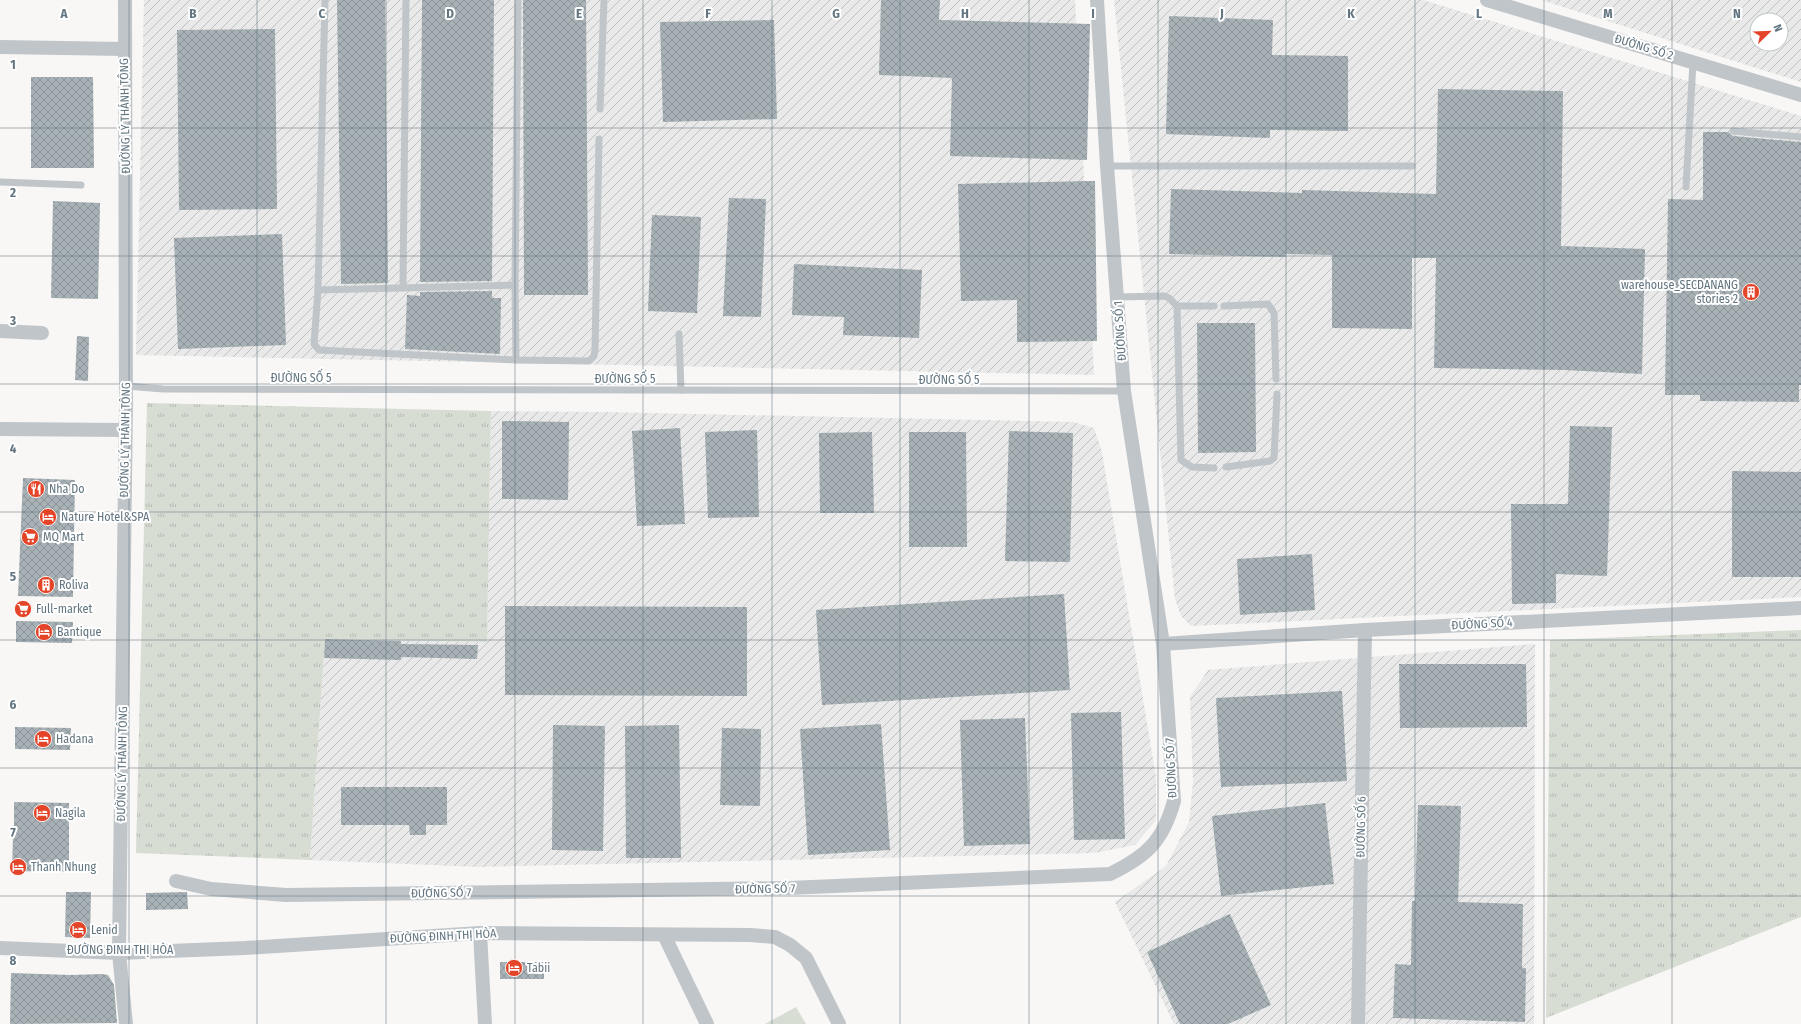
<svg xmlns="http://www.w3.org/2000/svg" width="1801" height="1024" viewBox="0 0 1801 1024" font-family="'Fira Sans Condensed',sans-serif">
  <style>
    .industrial { fill: url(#industrial-furrows); fill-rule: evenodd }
    .grass { fill: url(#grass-tufts) }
    .pitch { fill: #d8ddd4 }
    .building { fill: url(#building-cross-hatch) }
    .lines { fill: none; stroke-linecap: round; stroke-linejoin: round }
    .lane { stroke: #c0c5c9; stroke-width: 7 }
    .street { stroke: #c0c5c9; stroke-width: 14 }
    .grid { fill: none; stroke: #627580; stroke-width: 1; stroke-opacity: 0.55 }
    .labels { text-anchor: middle; stroke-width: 4; stroke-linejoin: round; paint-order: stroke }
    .street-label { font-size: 12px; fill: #627580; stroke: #fff }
    .poi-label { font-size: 12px; fill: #627580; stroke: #fff; text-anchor: start }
    .grid-label { font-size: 13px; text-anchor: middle; font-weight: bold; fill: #627580; stroke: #fff; stroke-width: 4; stroke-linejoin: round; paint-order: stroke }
  </style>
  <defs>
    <pattern id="industrial-furrows" width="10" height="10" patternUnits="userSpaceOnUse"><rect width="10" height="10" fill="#e8e9e8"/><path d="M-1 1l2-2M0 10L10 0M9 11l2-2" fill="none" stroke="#bfc1c1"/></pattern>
    <pattern id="grass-tufts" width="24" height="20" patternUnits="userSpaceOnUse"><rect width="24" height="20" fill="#d8ddd4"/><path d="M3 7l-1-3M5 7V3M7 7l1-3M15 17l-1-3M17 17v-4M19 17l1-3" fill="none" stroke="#b3b8b1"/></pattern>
    <pattern id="building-cross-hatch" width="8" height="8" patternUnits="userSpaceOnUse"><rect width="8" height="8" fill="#a7b1b6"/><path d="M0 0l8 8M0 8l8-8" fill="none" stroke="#8b9599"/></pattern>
  </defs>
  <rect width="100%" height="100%" fill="#f8f7f5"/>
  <g class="industrial">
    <path d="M144,0h931l19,375 -958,-20z"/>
    <path d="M1114,0h309l378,116v481l-610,29 -10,-10 -6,-17z"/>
    <path d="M1541,0h260v82zM1757,20h24v24h-24z"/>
    <path d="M491,411l115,1 467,10 21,6 8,24 54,325v43l-21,25 -41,8 -615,14 -169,-7 15,-221 162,3z"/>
    <path d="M1535,644l-1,380h-360l-59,-122 51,-36 23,-44 4,-41 -3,-84 18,-27z"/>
  </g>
  <g class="grass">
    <path d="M147,403l344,8 -4,231 -162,-3 -15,221 -174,-7z"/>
    <path d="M1801,630v287l-255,101 4,-378z"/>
  </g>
  <path class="pitch" d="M796,1007l10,17h-41z"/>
  <g class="building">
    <path d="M337,0h48l3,283 -47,1z"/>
    <path d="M422,0h72l-2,281 -72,1z"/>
    <path d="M523,0h63l2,295h-64z"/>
    <path d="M881,0h59l-1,20 151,4 -3,136 -137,-4 2,-78 -73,-3z"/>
    <path d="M1169,16l104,4 -1,35 76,1v75l-78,-1v8l-104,-4z"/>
    <path d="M774,20l3,99 -114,3 -3,-100z"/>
    <path d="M275,29l2,180 -98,1 -2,-180z"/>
    <path d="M31,77h62l1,91h-63z"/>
    <path d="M1438,89l125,2 -2,155 84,3 -3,125 -78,-4 -130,-2 2,-110h-24v71l-80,-1v-73l-46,-1v3l-117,-3 2,-65 131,4v-3l134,4z"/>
    <path d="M1703,132h25l5,4 68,6v243h-2v17l-99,-1v-6h-35l3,-196 35,1z"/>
    <path d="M1087,181h8l2,160 -80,1v-42l-56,1 -3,-117z"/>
    <path d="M729,198l37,1 -5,118 -38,-1z"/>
    <path d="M53,201l47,2 -2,96 -47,-1z"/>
    <path d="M652,215l49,2 -4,96 -49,-2z"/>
    <path d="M282,234l4,111 -108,4 -4,-111z"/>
    <path d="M794,264l128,6 -3,68 -76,-3 1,-18 -52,-2z"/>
    <path d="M492,291v7h9l-1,56 -95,-5 2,-54 13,1v-4z"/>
    <path d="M1197,323h58l1,129 -58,1z"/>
    <path d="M77,336l12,1 -1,44 -13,-1z"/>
    <path d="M502,421l67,1 -1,78 -66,-1z"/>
    <path d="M1570,426l42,1 -5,149 -51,-2v29l-44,1 -1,-100h57z"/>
    <path d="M680,428l5,96 -48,2 -5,-95z"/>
    <path d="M757,430l2,87 -51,1 -3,-86z"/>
    <path d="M1009,431l64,2 -3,129 -65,-1z"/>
    <path d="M872,432l2,81h-54l-1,-80z"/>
    <path d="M909,432h57l1,115h-58z"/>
    <path d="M1732,471l69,1v105h-69z"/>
    <path d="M23,478l52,2 -2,117 -55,-1z"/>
    <path d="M1312,554l3,56 -75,5 -3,-56z"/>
    <path d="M1064,594l6,96 -248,15 -6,-95z"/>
    <path d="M505,606l242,1v89l-242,-1z"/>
    <path d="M16,621l57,1 -1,21 -56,-1z"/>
    <path d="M325,639l76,2v3l77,1 -1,14 -76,-2v3l-77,-2z"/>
    <path d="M1399,664h127l1,63 -127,1z"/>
    <path d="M1342,691l5,90 -126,6 -5,-89z"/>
    <path d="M1121,712l4,127 -51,1 -3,-127z"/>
    <path d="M1025,718l5,126 -66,2 -4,-126z"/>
    <path d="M881,724l9,126 -82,5 -8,-126z"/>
    <path d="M553,725l52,1 -2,125 -51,-1z"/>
    <path d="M679,725l2,133h-55l-1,-132z"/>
    <path d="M15,727l56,1 -1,22 -55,-1z"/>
    <path d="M722,728l39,1 -1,77 -40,-1z"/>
    <path d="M341,787h106v38h-21v10h-16l-1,-10h-68z"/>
    <path d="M14,802l55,1v69l-57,-1 1,-35h1z"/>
    <path d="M1325,803l9,81 -113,12 -9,-80z"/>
    <path d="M1418,805l43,1 -3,96 65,2 -1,64h4l-1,54 -132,-4 2,-54 16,1 1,-64h3z"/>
    <path d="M66,892h25l-1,46 -25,-1z"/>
    <path d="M187,892l1,17 -42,1v-17z"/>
    <path d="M1230,914l41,91 -43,19h-48l-33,-72z"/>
    <rect x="500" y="962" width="44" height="17"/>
    <path d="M11,973l60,2 31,-1 6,1 6,10 3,38 -107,1z"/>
  </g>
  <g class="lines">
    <g class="lane">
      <path d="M325,0l-7,290 -4,54 5,6 197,10 73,1 5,-5 1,-6 4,-211"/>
      <path d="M600,109l4,-109"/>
      <path d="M1733,131l68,6"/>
      <path d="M1107,166h305"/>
      <path d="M0,182l81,3"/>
      <path d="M1686,187l7,-125"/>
      <path d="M403,288l3,-288"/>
      <path d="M318,290l197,-5"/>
      <path d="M1117,297l47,-1 5,2 8,8 4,154 11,7 22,1"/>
      <path d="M1177,306h37"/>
      <path d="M1224,306l44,-2 6,9 2,66"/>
      <path d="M679,334l2,56"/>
      <path d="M516,360l-1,-75 3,-285"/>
      <path d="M126,386l37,3 961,2"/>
      <path d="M1226,467l44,-6 4,-3 3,-64"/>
    </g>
    <g class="street">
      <path d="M125,0l1,404 -7,549 7,71"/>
      <path d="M1487,0l314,95"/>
      <path d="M0,47l124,2"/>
      <path d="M0,331l42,2"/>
      <path d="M0,429l125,1"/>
      <path d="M1163,644l202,-14 436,-22"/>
      <path d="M176,881l35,8 75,6 503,-7 321,-14c37,-18 53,-33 64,-73l-11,-157 -39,-253 -17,-225 -10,-166"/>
      <path d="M480,933l5,91"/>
      <path d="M664,935l43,89"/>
      <path d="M0,948l119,5 126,-5 235,-15 270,2 25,2 15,8 16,13 33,66"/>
      <path d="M1358,1024l7,-394"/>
    </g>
  </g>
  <path class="grid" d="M129,0v1024M257,0v1024M386,0v1024M515,0v1024M643,0v1024M772,0v1024M900,0v1024M1029,0v1024M1158,0v1024M1286,0v1024M1415,0v1024M1544,0v1024M1672,0v1024M0,128h1801M0,256h1801M0,384h1801M0,512h1801M0,640h1801M0,768h1801M0,896h1801"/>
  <defs>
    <symbol id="building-disc" viewBox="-11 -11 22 22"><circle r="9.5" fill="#e44529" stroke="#fff"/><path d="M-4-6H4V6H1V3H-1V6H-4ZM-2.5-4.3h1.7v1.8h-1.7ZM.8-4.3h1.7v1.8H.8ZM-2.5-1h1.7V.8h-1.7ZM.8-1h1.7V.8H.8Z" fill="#fff"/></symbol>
    <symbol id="restaurant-disc" viewBox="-11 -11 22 22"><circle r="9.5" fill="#e44529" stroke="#fff"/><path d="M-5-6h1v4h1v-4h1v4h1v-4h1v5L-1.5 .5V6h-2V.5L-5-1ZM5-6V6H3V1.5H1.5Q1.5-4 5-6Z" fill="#fff"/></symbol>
    <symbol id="hotel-disc" viewBox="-11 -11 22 22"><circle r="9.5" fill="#e44529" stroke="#fff"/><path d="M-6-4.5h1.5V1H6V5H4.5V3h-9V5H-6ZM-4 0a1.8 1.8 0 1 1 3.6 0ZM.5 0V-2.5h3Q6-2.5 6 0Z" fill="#fff"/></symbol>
    <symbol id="supermarket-disc" viewBox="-11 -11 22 22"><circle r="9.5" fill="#e44529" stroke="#fff"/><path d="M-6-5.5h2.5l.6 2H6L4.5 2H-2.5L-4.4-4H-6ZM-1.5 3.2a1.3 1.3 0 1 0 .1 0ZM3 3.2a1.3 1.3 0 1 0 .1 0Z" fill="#fff"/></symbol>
  </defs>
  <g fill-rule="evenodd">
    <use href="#building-disc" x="1741" y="282" width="20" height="20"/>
    <use href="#restaurant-disc" x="26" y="479" width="20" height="20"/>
    <use href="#hotel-disc" x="38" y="507" width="20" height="20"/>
    <use href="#supermarket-disc" x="20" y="527" width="20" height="20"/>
    <use href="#building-disc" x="36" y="575" width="20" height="20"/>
    <use href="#supermarket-disc" x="13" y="599" width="20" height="20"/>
    <use href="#hotel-disc" x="34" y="622" width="20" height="20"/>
    <use href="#hotel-disc" x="33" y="729" width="20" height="20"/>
    <use href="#hotel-disc" x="32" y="803" width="20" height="20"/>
    <use href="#hotel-disc" x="8" y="857" width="20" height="20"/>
    <use href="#hotel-disc" x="68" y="920" width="20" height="20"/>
    <use href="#hotel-disc" x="504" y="958" width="20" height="20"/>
  </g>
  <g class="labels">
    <g class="street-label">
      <text transform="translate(1644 47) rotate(17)" y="4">ĐƯỜNG SỐ 2</text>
      <text transform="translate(125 116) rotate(-91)" y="4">ĐƯỜNG LÝ THÁNH TÔNG</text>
      <text transform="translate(1120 331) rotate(-94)" y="4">ĐƯỜNG SỐ 1</text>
      <text x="301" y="382">ĐƯỜNG SỐ 5</text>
      <text x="625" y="383">ĐƯỜNG SỐ 5</text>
      <text x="949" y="384">ĐƯỜNG SỐ 5</text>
      <text transform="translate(125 440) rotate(-89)" y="4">ĐƯỜNG LÝ THÁNH TÔNG</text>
      <text transform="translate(1482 624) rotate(-3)" y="4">ĐƯỜNG SỐ 4</text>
      <text transform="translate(122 764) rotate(-89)" y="4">ĐƯỜNG LÝ THÁNH TÔNG</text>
      <text transform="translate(1171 768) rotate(-93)" y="4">ĐƯỜNG SỐ 7</text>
      <text transform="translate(1361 827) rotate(-89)" y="4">ĐƯỜNG SỐ 6</text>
      <text transform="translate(765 889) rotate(-1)" y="4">ĐƯỜNG SỐ 7</text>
      <text transform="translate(441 893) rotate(-1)" y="4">ĐƯỜNG SỐ 7</text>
      <text transform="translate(443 936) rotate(-3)" y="4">ĐƯỜNG ĐINH THỊ HÒA</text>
      <text x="120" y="954">ĐƯỜNG ĐINH THỊ HÒA</text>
    </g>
    <g class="poi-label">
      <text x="1738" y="289" text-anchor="end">warehouse_SECDANANG<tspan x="1738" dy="14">stories 2</tspan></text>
      <text x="49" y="493">Nha Do</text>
      <text x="61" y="521">Nature Hotel&amp;SPA</text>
      <text x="43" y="541">MQ Mart</text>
      <text x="59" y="589">Roliva</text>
      <text x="36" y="613">Full-market</text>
      <text x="57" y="636">Bantique</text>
      <text x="56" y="743">Hadana</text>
      <text x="55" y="817">Nagila</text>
      <text x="31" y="871">Thanh Nhung</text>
      <text x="91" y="934">Lenid</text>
      <text x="527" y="972">Tabii</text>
    </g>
  </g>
  <g class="grid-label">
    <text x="64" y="18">A</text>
    <text x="193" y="18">B</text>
    <text x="322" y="18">C</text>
    <text x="450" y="18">D</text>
    <text x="579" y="18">E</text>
    <text x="708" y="18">F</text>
    <text x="836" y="18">G</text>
    <text x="965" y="18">H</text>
    <text x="1093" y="18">I</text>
    <text x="1222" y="18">J</text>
    <text x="1351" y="18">K</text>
    <text x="1479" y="18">L</text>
    <text x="1608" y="18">M</text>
    <text x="1737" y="18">N</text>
    <text x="13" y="69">1</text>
    <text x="13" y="197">2</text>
    <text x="13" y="325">3</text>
    <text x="13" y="453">4</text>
    <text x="13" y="581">5</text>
    <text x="13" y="709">6</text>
    <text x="13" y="837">7</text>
    <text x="13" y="965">8</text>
  </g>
  <g transform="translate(1769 32) rotate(67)"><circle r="19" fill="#ffffff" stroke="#c0c8cc"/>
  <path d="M0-3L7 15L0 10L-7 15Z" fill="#e44529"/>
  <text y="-6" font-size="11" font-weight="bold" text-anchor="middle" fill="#627580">N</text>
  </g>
</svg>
